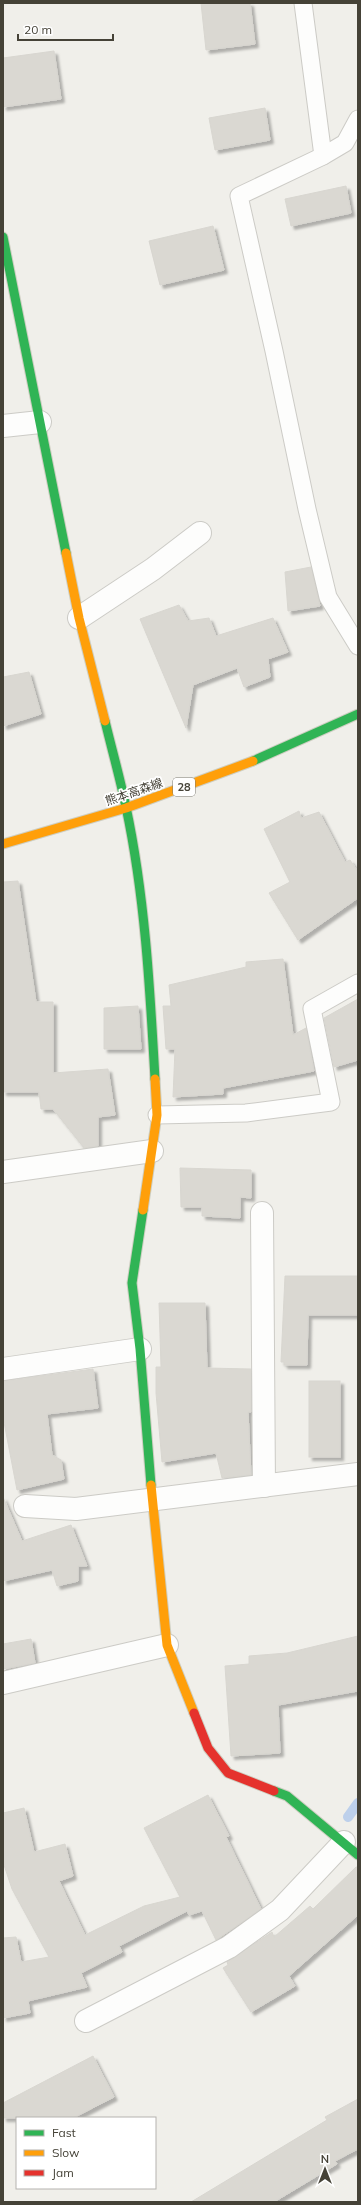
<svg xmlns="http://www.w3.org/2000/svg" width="361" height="2205" viewBox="0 0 361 2205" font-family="Mulish,'Noto Sans JP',sans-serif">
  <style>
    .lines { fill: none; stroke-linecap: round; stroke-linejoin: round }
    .stream { stroke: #bdd0eb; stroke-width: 10 }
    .building { fill: #dad8d2; stroke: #d8d6d0; filter: url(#shadow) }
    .lane-casing { stroke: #cccbc6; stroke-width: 19 }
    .street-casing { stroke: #cccbc6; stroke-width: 24 }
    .fast-casing { stroke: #cecec1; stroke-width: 11 }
    .slow-casing { stroke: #cecec1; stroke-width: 11 }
    .jam-casing { stroke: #cecec1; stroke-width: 11 }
    .lane { stroke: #fdfdfc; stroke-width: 17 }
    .street { stroke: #fdfdfc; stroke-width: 22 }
    .fast { stroke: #30b455; stroke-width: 9 }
    .slow { stroke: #ff9f0a; stroke-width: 9 }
    .jam { stroke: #e5322d; stroke-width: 9 }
    .labels { text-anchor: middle; stroke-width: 3.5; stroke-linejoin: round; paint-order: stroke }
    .shield { fill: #fff; stroke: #7d7b73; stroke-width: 1 }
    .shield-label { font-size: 11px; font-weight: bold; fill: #454237 }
    .street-label { font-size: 12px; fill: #454237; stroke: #fff }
  </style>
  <defs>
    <filter id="shadow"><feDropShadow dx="3.5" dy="3.5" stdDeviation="1" flood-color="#0004"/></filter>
  </defs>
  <rect width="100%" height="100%" fill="#f0efea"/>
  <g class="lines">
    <path class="stream" d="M348,1817l10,-14"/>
  </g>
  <g class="building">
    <path d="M201,3h49l5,41 -49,6z"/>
    <path d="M54,51l7,48 -58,8v-49z"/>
    <path d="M265,108l5,32 -55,10 -6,-32z"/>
    <path d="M346,186l5,27 -60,13 -6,-27z"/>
    <path d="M213,226l11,44 -64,15 -11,-44z"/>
    <path d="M311,567l9,39 -32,5 -3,-39z"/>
    <path d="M179,605l9,16 21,-3 7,18 57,-18 15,34 -20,7 2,18 -26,10 -7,-19 -44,17 -7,43 -46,-109z"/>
    <path d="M29,672l12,42 -38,12v-49z"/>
    <path d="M299,811l2,7 18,-6 26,50 5,-2 8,12v26l-60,42 -29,-47 21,-11 -26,-53z"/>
    <path d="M18,881l18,121h17v71l55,-4 7,46 -17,2v29l-14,2 -31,-39h-12l-2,-17h-36v-210z"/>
    <path d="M283,959l10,76 13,-7 8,43 -91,17v6l-50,3 2,-48h-9l-3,-43h8l-2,-21 77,-18v-5z"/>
    <path d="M358,999v61l-24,7 -10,-49z"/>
    <path d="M138,1006l3,43h-37v-41z"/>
    <path d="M180,1168l71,2v28l-11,-1v21l-38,-2v-9h-21z"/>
    <path d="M285,1276h73v39h-50l-1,50h-23v-3h-3z"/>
    <path d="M159,1303h46l2,65 44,1v43h-3l3,63 -29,3 -6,-25 -54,9 -6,-69v-26h5z"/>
    <path d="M93,1369l5,39 -51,6 5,41 9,5 3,19 -47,11 -14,-73v-36z"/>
    <rect x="309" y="1381" width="31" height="76"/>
    <path d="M3,1497l19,44 49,-16 16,41h-9v15l-21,5 -5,-16 -49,11z"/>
    <path d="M358,1636v55l-80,14 2,48 -49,3 -6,-90 24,-2v-8l38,-3z"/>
    <path d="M31,1639l4,24 -32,6v-25z"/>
    <path d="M208,1795l21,41 -3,1 35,72 -45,31 -14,-29 -13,4 -2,-4 -68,35 3,6 -41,21 6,14 -59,14 2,12 -27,5v-80l13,-1 5,25 28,-5 -37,-68 -9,-27v-49l21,-5 10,44 31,-8 8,32 -14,5 26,54 59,-29 36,-9 -36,-69z"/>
    <path d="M356,1867h2v48l-69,61 6,10 -44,26 -28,-44 5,-3 -1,-3 45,-30 2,5 36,-31 3,3z"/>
    <path d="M93,2056l21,41 -41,21h-70v-15z"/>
    <path d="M358,2099v50l-23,12 2,3 -63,38h-83l136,-82 -2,-3z"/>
  </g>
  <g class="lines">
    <defs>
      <g id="lane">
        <path d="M303,3l20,153"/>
        <path d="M358,119l-13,24 -22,13 -84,40 35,155 33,158 21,88 30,49"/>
        <path d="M157,1115l89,-2 85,-11 -19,-93 46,-26"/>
      </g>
      <g id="street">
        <path d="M3,426l37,-4"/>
        <path d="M79,618l74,-49 47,-36"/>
        <path d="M3,1172l149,-21"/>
        <path d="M262,1213l2,273"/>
        <path d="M3,1369l137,-20"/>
        <path d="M25,1506l51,3 282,-35"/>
        <path d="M3,1683l164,-38"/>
        <path d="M86,2021l143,-74 51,-37 64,-68"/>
      </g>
      <g id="fast">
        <path d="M3,237l63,316"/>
        <path d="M105,721c7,29 15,57 21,86 19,89 24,182 29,272"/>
        <path d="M253,761l105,-47"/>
        <path d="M143,1210l-11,73 8,66 11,136"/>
        <path d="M274,1791l13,5 71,59"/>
      </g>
      <g id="slow">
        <path d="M66,553l13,65 26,103"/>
        <path d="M3,844l123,-36 127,-47"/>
        <path d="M143,1210l14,-95 -2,-36"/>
        <path d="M151,1485l16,160 27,68"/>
      </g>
      <path id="jam" d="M194,1713l14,35 20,25 46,18"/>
    </defs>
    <use href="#lane" class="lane-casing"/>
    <use href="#street" class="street-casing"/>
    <use href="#fast" class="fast-casing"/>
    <use href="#slow" class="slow-casing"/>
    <use href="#jam" class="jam-casing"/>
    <use href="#lane" class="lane"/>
    <use href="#street" class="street"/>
    <use href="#fast" class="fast"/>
    <use href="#slow" class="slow"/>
    <use href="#jam" class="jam"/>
  </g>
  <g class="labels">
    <rect class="shield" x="173" y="778" width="22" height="18" rx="3"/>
    <g class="shield-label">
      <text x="184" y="791">28</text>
    </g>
    <g class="street-label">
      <text transform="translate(134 792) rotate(-19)" y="4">熊本高森線</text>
    </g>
  </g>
  <rect width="361" height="2205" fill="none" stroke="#454237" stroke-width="8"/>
  <rect x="16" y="2117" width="140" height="72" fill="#ffffff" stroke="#b5b3af"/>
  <rect x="24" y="2130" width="20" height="6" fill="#30b455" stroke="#b5b3af"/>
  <text x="52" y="2137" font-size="12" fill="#454237">Fast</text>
  <rect x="24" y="2150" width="20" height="6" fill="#ff9f0a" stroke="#b5b3af"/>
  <text x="52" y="2157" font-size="12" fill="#454237">Slow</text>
  <rect x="24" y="2170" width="20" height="6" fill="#e5322d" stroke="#b5b3af"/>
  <text x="52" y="2177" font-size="12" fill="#454237">Jam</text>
  <g transform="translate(325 2169)" stroke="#ffffff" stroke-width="3" paint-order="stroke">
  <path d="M0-3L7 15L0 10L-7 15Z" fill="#454237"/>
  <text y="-6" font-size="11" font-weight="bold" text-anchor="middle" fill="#454237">N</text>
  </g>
  <path d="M18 34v6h95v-6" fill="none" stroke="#454237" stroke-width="2"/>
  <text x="24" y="34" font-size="12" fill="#454237" stroke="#ffffff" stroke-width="3" paint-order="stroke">20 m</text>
</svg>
